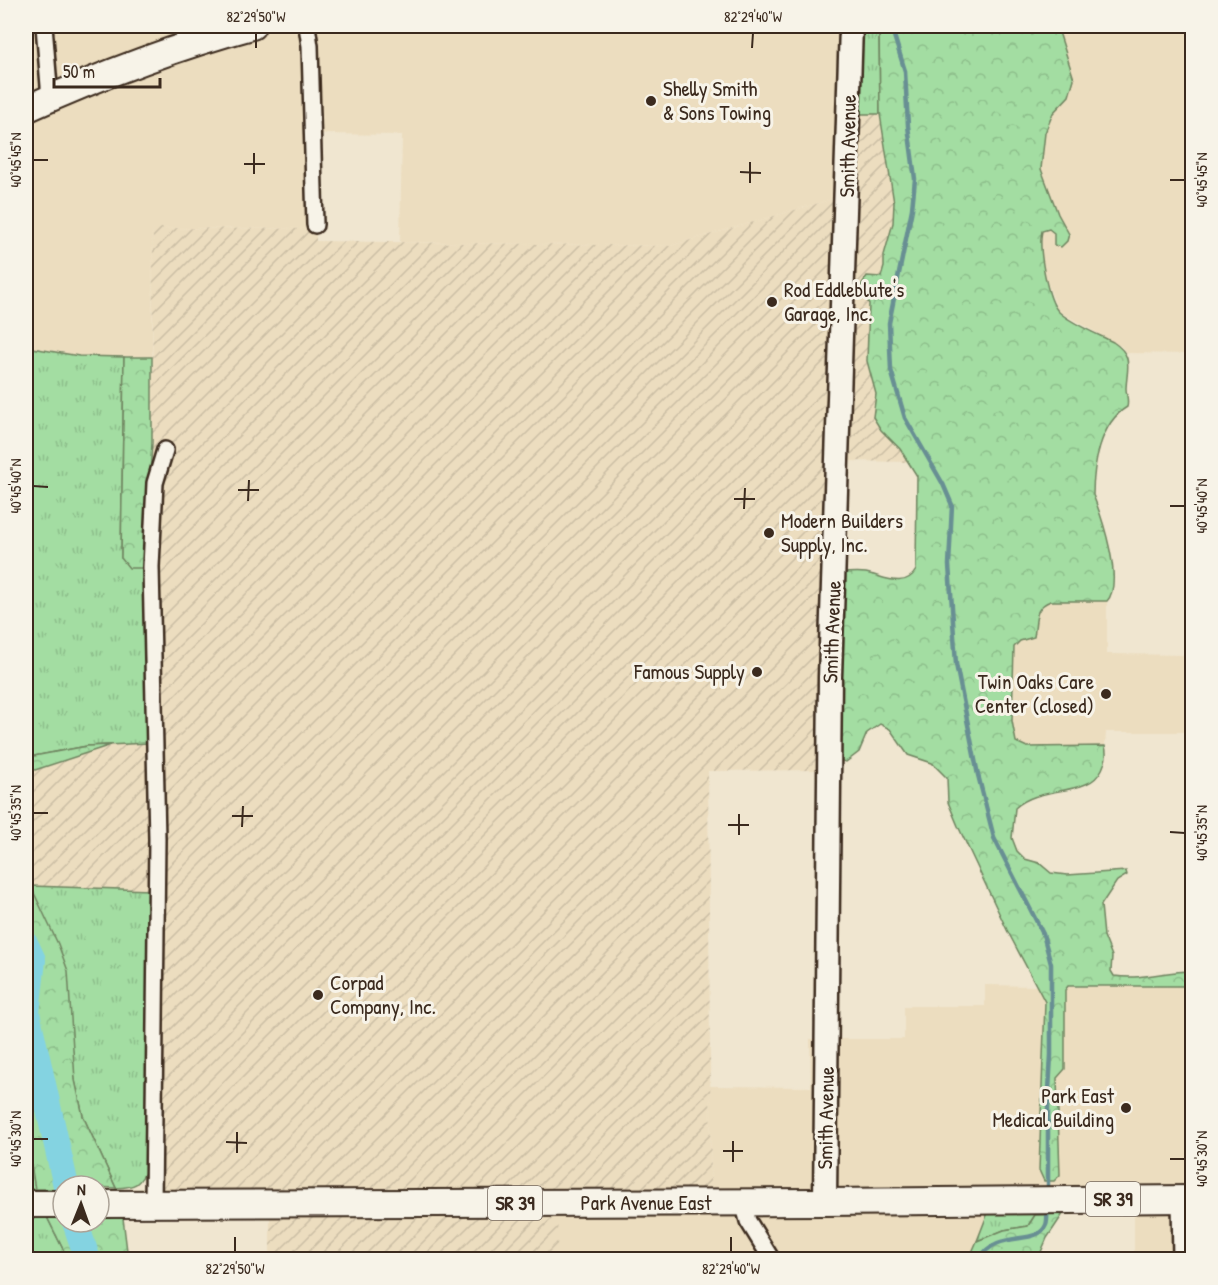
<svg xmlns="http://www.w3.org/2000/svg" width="1218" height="1285" viewBox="0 0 1218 1285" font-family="'Patrick Hand',sans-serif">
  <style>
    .built { fill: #ecddbf }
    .industrial { fill: url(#industrial-furrows) }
    .grass { fill: url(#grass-tufts); stroke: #6f8460; stroke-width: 1.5 }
    .forest { fill: url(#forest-crowns); stroke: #6f8460; stroke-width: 1.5 }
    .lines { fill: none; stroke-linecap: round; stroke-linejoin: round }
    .stream { stroke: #678f93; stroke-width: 4.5 }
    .river { stroke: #84d3e1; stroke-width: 26 }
    .street-casing { stroke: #3b2a1e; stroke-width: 20 }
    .secondary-casing { stroke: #3b2a1e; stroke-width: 27 }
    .primary-casing { stroke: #3b2a1e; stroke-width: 30 }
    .street { stroke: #f7f3e8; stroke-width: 15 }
    .secondary { stroke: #f7f3e8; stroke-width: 22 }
    .primary { stroke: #f7f3e8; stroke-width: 26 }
    .ticks { fill: none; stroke: #3b2a1e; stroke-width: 2 }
    .poi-dot { fill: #3b2a1e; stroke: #f7f3e8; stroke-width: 2 }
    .labels { text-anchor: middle; stroke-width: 6; stroke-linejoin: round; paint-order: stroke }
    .shield { fill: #f7f3e8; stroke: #73665b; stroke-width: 1.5 }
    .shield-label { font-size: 20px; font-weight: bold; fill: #3b2a1e }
    .poi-label { font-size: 21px; fill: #3b2a1e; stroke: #f7f3e8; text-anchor: start }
    .street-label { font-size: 21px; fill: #3b2a1e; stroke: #f7f3e8 }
    .neatline { fill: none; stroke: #3b2a1e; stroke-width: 2 }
    .ticks-label { font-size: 15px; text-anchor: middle; fill: #3b2a1e }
  </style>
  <defs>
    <pattern id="industrial-furrows" width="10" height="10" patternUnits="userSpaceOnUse" patternTransform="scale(1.5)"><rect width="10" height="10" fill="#ecddbf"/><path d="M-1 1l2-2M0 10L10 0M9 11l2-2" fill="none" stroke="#cbbea4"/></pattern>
    <pattern id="grass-tufts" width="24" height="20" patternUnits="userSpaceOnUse" patternTransform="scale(1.5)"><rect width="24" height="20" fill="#a3dda2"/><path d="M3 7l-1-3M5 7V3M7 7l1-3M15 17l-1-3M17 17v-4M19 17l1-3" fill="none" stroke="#8dbe8b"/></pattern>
    <pattern id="forest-crowns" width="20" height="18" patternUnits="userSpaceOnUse" patternTransform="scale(1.5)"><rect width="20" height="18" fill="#a3dda2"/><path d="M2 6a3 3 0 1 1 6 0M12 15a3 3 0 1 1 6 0" fill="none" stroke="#8dbe8b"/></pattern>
  </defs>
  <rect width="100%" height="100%" fill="#f0e6d0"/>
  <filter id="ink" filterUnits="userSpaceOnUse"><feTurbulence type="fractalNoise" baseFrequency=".0167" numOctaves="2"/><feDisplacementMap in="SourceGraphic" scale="12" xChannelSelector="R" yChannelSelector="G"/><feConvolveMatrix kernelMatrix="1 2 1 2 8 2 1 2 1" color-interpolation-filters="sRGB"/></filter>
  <g filter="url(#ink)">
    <g class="built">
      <path d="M26,26h818l-4,171 -170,49 -270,-4 2,-107 -85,-1 3,95 -167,-1 -1,129 -73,-1 -43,-6 -10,-3z"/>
      <path d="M1053,26h139v328l-66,-1 -4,-6 -64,-36 -12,-31 -7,-39 3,-10 7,-2 5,4 -1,5 16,-4 -11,-20 -17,-45 4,-36 8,-20 16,-17 -10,-64z"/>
      <path d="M1051,601h56v53l85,1v77h-86l-1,14 -78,1 -11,-5 -4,-21 2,-74 6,-6 14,-4 1,-22 8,-11z"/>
      <path d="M985,985l51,1 9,16 -6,168 21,5 -3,-97 8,-9v-79l3,-3 124,-1v202l-17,71h-41v-49h-144l-21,49h-412v-65l154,-1 -1,-107 101,1 -1,-48h94v-33h81z"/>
    </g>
    <path class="industrial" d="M842,114h38l14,89 -1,20 -9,32v12l-3,10 -19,8 7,19 -2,57 9,33 -3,23 38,45 -66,-1 -25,309 -112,1 3,422 -153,1 -1,66 -287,-1v-41h-122l2,-328 -119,-4 -5,-10v-103l85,-28 37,-2 -4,-175 8,-125 1,-215 163,1v12l354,5 170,-49z"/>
    <g class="grass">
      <path d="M857,26h22l1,88h-25z"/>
      <path d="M26,347l53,9 45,1 -3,201 23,10 4,175 -61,3 -53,10 -8,-1z"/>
      <path d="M31,886l119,4 -2,277c-9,18 -12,20 -32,21l-33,-72 -8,-35 -4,-39z"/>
      <path d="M26,1134l9,55h-9z"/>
      <path d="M989,1210h78l-4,4 -28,1 -7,11 -24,4 -27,11z"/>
      <path d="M47,1217l21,42 -42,1v-42z"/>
    </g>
    <g class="forest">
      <path d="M879,26h174l6,6 15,47 -5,17 -16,17 -8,20 -4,36 17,45 11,20 -2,7 -6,6 -7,-2v-12l-5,-4 -7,2c-4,16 5,70 17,81 13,12 38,22 54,30 21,14 14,25 13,46 0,7 3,12 1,19 -27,16 -34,59 -34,88 9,22 31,88 14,106h-56c-18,6 -14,20 -17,36l-14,4 -6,6 -2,74 4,21 11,5 78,-1c4,15 -5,33 -19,38 -24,10 -51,6 -71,24l-3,30 5,13 8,8 14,4 12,10 16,2 59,-4 1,4 -10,6 -16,24 3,31 8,20 -1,15 3,5c30,4 50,-5 78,-5v15h-124l-3,4v79l-8,9 3,97 -6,6h-10l-5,-11 6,-168 -38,-72 -49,-104 -10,-24 -1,-24 -15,-15 -24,-8 -18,-26 -10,-5 -13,9 -8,19 -13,10 -8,-2 3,-187c8,0 17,-1 25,0 16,3 39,17 50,-3l1,-94 -17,-27 -19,-19 -8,-13 3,-23 -9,-33 2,-57 -8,-19 6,-9 14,1 3,-10v-12l9,-32 1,-20 -14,-89z"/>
      <path d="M124,357h28v86l-8,125h-15l-8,-10z"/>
      <path d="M111,745l-85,28v-18l8,1 53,-10z"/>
      <path d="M26,876l32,68 10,27 7,109 8,36 33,72 -53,-2v3h-28l-9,-55z"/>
      <path d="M1063,1214l-16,24 -9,21h-69l8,-18 27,-11 24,-4 7,-11z"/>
      <path d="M47,1217h16v5h36v-5l24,1 5,41h-60z"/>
    </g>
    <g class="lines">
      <g class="stream">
        <path d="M891,26l14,45 3,55 7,53 -3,30 -23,114 2,47 14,48 38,66 9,21 -3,60 7,99 22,111 16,63 49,96 8,30v91l-3,53v84"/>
        <path d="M979,1260c17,-32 58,-13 67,-35 2,-5 1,-13 1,-18"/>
      </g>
      <g class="river">
        <path d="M26,945l7,15 -6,53 39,173"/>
        <path d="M75,1222l13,38"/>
      </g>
      <defs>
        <g id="street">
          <path d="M44,26l6,72"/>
          <path d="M307,26l3,20 5,179"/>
          <path d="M1180,1199l1,61"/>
          <path d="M743,1202l5,19 24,39"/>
          <path d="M153,1204l4,-365 -6,-272 4,-84 10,-33"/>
        </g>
        <path id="secondary" d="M825,1202l5,-525 21,-651"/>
        <g id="primary">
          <path d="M26,109c73,-33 148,-62 226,-83"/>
          <path d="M26,1204h37"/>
          <path d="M99,1204l726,-2 367,-3"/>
        </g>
      </defs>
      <use href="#street" class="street-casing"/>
      <use href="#secondary" class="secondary-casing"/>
      <use href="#primary" class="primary-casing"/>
      <use href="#street" class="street"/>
      <use href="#secondary" class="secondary"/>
      <use href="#primary" class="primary"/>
    </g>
  </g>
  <path class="ticks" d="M256,48v-15M752,48l1,-15M33,160h15M244,164h21M740,172l21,1M254,174v-21M1170,180h15M750,183v-21M33,486l15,1M238,490h21M734,499h21M248,501l1,-21M1170,506h15M744,509l1,-21M33,813h15M232,816h21M728,825h21M242,827l1,-21M1170,832l15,1M739,835v-21M33,1139h15M226,1142l21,1M723,1151h20M237,1153v-21M1170,1159h15M733,1162v-21M235,1252v-15M731,1252v-15"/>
  <g class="poi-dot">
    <circle cx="651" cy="101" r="6"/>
    <circle cx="772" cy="302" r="6"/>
    <circle cx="769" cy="533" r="6"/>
    <circle cx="757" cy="672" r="6"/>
    <circle cx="1106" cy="694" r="6"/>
    <circle cx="318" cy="995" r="6"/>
    <circle cx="1126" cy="1108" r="6"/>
  </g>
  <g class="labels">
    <g class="shield">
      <rect x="1086" y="1182" width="54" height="34" rx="4.5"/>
      <rect x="488" y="1186" width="54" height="34" rx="4.5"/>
    </g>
    <g class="shield-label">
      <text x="1113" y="1206">SR 39</text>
      <text x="515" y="1210">SR 39</text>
    </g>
    <g class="poi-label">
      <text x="663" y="96">Shelly Smith<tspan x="663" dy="24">&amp; Sons Towing</tspan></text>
      <text x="784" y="297">Rod Eddleblute's<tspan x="784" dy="24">Garage, Inc.</tspan></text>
      <text x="781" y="528">Modern Builders<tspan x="781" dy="24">Supply, Inc.</tspan></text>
      <text x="745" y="679" text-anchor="end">Famous Supply</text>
      <text x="1094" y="689" text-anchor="end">Twin Oaks Care<tspan x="1094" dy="24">Center (closed)</tspan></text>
      <text x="330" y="990">Corpad<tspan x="330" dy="24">Company, Inc.</tspan></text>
      <text x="1114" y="1103" text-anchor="end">Park East<tspan x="1114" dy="24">Medical Building</tspan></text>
    </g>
    <g class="street-label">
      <text transform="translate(848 146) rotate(-89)" y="7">Smith Avenue</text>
      <text transform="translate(832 632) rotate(-88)" y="7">Smith Avenue</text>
      <text transform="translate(826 1118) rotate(-89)" y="7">Smith Avenue</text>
      <text x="646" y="1210">Park Avenue East</text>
    </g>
  </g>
  <rect width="1218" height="1285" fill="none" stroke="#f7f3e8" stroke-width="66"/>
  <g transform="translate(81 1204) rotate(1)"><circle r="28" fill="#f7f3e8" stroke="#aca397" stroke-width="1.5"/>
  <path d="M0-4.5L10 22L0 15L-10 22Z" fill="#3b2a1e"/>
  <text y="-9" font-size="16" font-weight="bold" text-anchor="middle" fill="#3b2a1e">N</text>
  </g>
  <path d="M54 78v9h106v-9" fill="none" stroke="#3b2a1e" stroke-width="3"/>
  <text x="63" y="78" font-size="18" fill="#3b2a1e" stroke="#f7f3e8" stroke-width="4.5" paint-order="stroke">50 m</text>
  <rect x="33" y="33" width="1152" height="1219" class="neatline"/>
  <g class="ticks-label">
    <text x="256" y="22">82°29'50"W</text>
    <text x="753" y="22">82°29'40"W</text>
    <text transform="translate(16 160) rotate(-90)" y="5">40°45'45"N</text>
    <text transform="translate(1202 180) rotate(-90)" y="5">40°45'45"N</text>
    <text transform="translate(16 486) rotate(-90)" y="5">40°45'40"N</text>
    <text transform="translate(1202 506) rotate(-90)" y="5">40°45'40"N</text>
    <text transform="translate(16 813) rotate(-90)" y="5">40°45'35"N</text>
    <text transform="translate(1202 833) rotate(-90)" y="5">40°45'35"N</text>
    <text transform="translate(16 1139) rotate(-90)" y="5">40°45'30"N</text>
    <text transform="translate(1202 1159) rotate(-90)" y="5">40°45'30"N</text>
    <text x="235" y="1274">82°29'50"W</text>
    <text x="731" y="1274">82°29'40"W</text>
  </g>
</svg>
